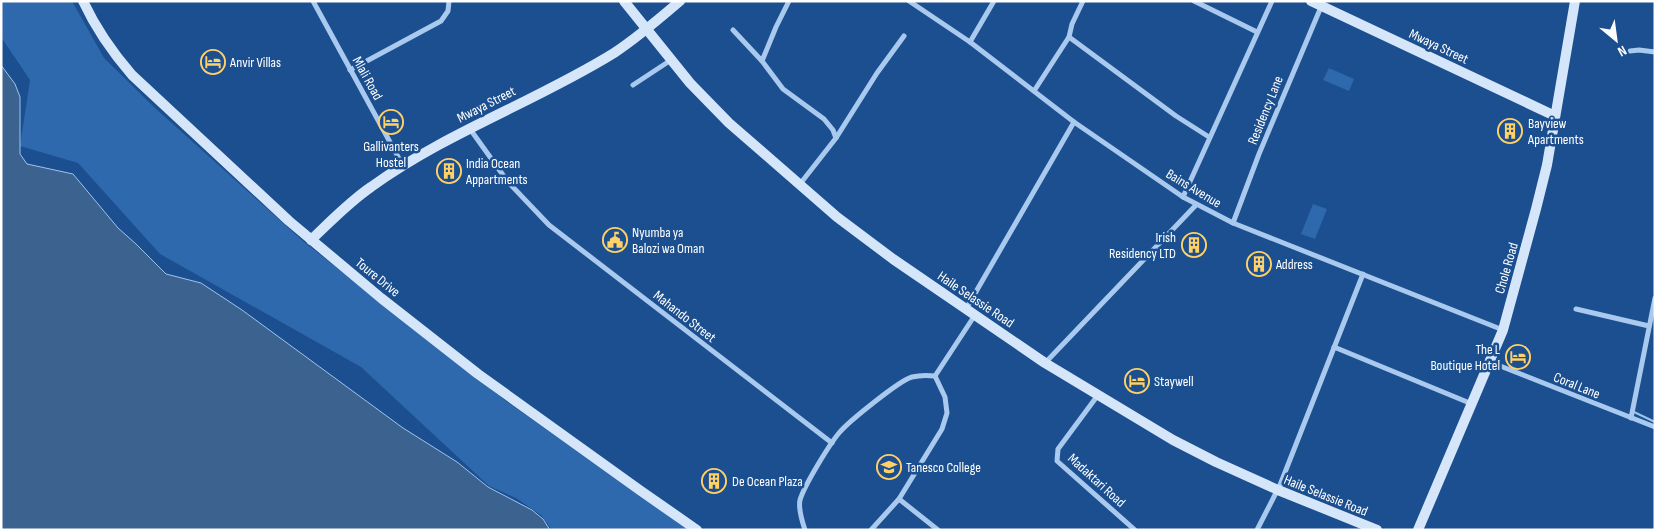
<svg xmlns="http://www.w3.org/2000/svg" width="1656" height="531" viewBox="0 0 1656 531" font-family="'Sofia Sans Condensed',sans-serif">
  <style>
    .green { fill: #2e69ad }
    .water { fill: #3c6290; stroke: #9cc4f0 }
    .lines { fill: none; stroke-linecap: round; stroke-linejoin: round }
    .stream { stroke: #9cc4f0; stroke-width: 2 }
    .street { stroke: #a9c9ee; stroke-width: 5 }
    .secondary { stroke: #d6e6fa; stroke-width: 10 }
    .labels { text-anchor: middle; stroke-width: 5; stroke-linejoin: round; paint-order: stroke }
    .street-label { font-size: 14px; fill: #fff; stroke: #1b4f8f }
    .poi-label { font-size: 14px; fill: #fff; stroke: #1b4f8f; text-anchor: start }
  </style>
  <rect width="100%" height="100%" fill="#1b4f8f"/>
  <g class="green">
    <path d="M1,1h71l32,57 51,50 149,134 202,159 183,129h-137l-11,-15 -25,-17 -27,-12 -128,-119 -201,-113 -82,-91 -58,-17 10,-66 -29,-43z"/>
    <path d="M1329,68l25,11 -5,12 -26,-11z"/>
    <path d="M1313,204l14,5 -12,30 -14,-5z"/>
  </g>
  <path class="water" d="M1,65l14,19 5,13v57l7,10 46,10 45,54 18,16 30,30 35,9 41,27 161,118 54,34 31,25 44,23 11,9 7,11h-549z"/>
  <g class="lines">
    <path class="stream" d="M1634,412l21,10"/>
    <g class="street">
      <path d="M313,1l90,165"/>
      <path d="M909,1l61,41 104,80 109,75 50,26 270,107"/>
      <path d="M1194,1l63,31"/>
      <path d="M733,30l29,31 21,28 41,30 9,11 3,8"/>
      <path d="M1069,37l107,79 33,21"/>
      <path d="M970,42l24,-41"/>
      <path d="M1630,51l9,-1 16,2"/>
      <path d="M762,61l14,-34 13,-26"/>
      <path d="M350,70l91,-49 7,-10 1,-10"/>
      <path d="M633,85l38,-25"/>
      <path d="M1034,91l35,-54 3,-13 11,-23"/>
      <path d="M470,129l38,53 41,43 283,218"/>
      <path d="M800,184l36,-46 41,-65 27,-37"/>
      <path d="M1183,197l89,-196"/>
      <path d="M1233,223l26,-69 62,-147"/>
      <path d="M966,309l108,-187"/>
      <path d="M1576,309l73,17"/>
      <path d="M1334,347l138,57"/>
      <path d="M1490,362l165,65"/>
      <path d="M1045,363l151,-158"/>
      <path d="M935,376l40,-61"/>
      <path d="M1098,395l-40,54 -1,12 78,69"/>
      <path d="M1631,418l24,-120"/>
      <path d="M899,499l39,31"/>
      <path d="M805,530c-3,-9 -7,-21 -5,-30 4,-14 29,-55 39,-67 9,-11 61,-53 73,-56 8,-2 15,-2 23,-1"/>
      <path d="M871,530l28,-31 43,-70 5,-16 -2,-16 -10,-21"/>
      <path d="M1257,530l23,-45 83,-211"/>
    </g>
    <g class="secondary">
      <path d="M83,1c13,28 29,51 49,74l157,146 92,77 97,76 163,117 56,39"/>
      <path d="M624,1l66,82 39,40 108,94 56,42 152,104 128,77 43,22 62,28 99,40"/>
      <path d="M1311,1l244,115"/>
      <path d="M311,240c19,-18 38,-38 60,-53 76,-55 164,-85 243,-134 23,-15 45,-34 66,-52"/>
      <path d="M1418,530l85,-200 33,-121 11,-44 28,-164"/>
    </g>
  </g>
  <defs>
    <symbol id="hotel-ring" viewBox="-11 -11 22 22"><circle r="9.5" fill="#1b4f8f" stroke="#ffd166" stroke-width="1.5"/><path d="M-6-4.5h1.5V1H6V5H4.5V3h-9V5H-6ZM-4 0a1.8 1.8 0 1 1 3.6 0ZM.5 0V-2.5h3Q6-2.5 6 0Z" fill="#ffd166"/></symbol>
    <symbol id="building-ring" viewBox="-11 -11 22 22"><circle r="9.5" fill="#1b4f8f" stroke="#ffd166" stroke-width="1.5"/><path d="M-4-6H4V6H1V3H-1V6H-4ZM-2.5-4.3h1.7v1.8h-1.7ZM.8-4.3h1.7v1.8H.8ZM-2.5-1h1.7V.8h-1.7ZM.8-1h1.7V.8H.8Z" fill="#ffd166"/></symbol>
    <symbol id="civic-ring" viewBox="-11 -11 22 22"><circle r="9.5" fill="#1b4f8f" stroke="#ffd166" stroke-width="1.5"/><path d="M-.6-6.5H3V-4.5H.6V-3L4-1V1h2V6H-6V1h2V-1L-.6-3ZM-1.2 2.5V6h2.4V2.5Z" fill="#ffd166"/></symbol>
    <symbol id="university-ring" viewBox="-11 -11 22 22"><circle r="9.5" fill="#1b4f8f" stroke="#ffd166" stroke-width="1.5"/><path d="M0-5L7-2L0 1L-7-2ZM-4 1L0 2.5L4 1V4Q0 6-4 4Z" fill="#ffd166"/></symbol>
  </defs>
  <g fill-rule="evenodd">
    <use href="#hotel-ring" x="199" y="48" width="28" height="28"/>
    <use href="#hotel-ring" x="377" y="108" width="28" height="28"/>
    <use href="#building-ring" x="1496" y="117" width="28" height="28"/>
    <use href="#building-ring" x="435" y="157" width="28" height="28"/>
    <use href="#civic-ring" x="601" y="226" width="28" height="28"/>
    <use href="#building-ring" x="1180" y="231" width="28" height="28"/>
    <use href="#building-ring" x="1245" y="250" width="28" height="28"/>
    <use href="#hotel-ring" x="1504" y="343" width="28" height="28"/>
    <use href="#hotel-ring" x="1123" y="367" width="28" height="28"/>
    <use href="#university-ring" x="875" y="453" width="28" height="28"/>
    <use href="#building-ring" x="700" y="467" width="28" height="28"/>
  </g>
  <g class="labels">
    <g class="street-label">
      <text transform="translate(1439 46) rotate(25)" y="5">Mwaya Street</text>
      <text transform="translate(368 78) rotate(61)" y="5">Mlali Road</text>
      <text transform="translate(486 104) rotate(-27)" y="5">Mwaya Street</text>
      <text transform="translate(1265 110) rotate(-68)" y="5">Residency Lane</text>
      <text transform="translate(1194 188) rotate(31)" y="5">Bains Avenue</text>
      <text transform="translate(1506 268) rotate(-74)" y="5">Chole Road</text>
      <text transform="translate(378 277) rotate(39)" y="5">Toure Drive</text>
      <text transform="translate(976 299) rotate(34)" y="5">Haile Selassie Road</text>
      <text transform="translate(685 316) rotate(38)" y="5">Mahando Street</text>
      <text transform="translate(1577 385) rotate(22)" y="5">Coral Lane</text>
      <text transform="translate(1097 480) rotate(42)" y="5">Madaktari Road</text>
      <text transform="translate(1326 495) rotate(22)" y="5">Haile Selassie Road</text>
    </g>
    <g class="poi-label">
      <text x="230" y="67">Anvir Villas</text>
      <text x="1528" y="128">Bayview<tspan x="1528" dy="16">Apartments</tspan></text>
      <text x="391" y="151" text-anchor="middle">Gallivanters<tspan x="391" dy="16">Hostel</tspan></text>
      <text x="466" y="168">India Ocean<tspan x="466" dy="16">Appartments</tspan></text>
      <text x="632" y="237">Nyumba ya<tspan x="632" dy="16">Balozi wa Oman</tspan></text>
      <text x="1176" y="242" text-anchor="end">Irish<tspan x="1176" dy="16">Residency LTD</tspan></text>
      <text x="1276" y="269">Address</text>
      <text x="1500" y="354" text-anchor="end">The L<tspan x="1500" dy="16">Boutique Hotel</tspan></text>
      <text x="1154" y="386">Staywell</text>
      <text x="906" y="472">Tanesco College</text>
      <text x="732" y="486">De Ocean Plaza</text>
    </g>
  </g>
  <rect width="1656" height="531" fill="none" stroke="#ffffff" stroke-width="5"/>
  <g transform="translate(1616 40) rotate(151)" stroke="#1b4f8f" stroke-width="4" paint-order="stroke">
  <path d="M0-4L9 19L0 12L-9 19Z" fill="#ffffff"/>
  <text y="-8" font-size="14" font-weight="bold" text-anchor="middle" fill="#ffffff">N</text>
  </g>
</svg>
